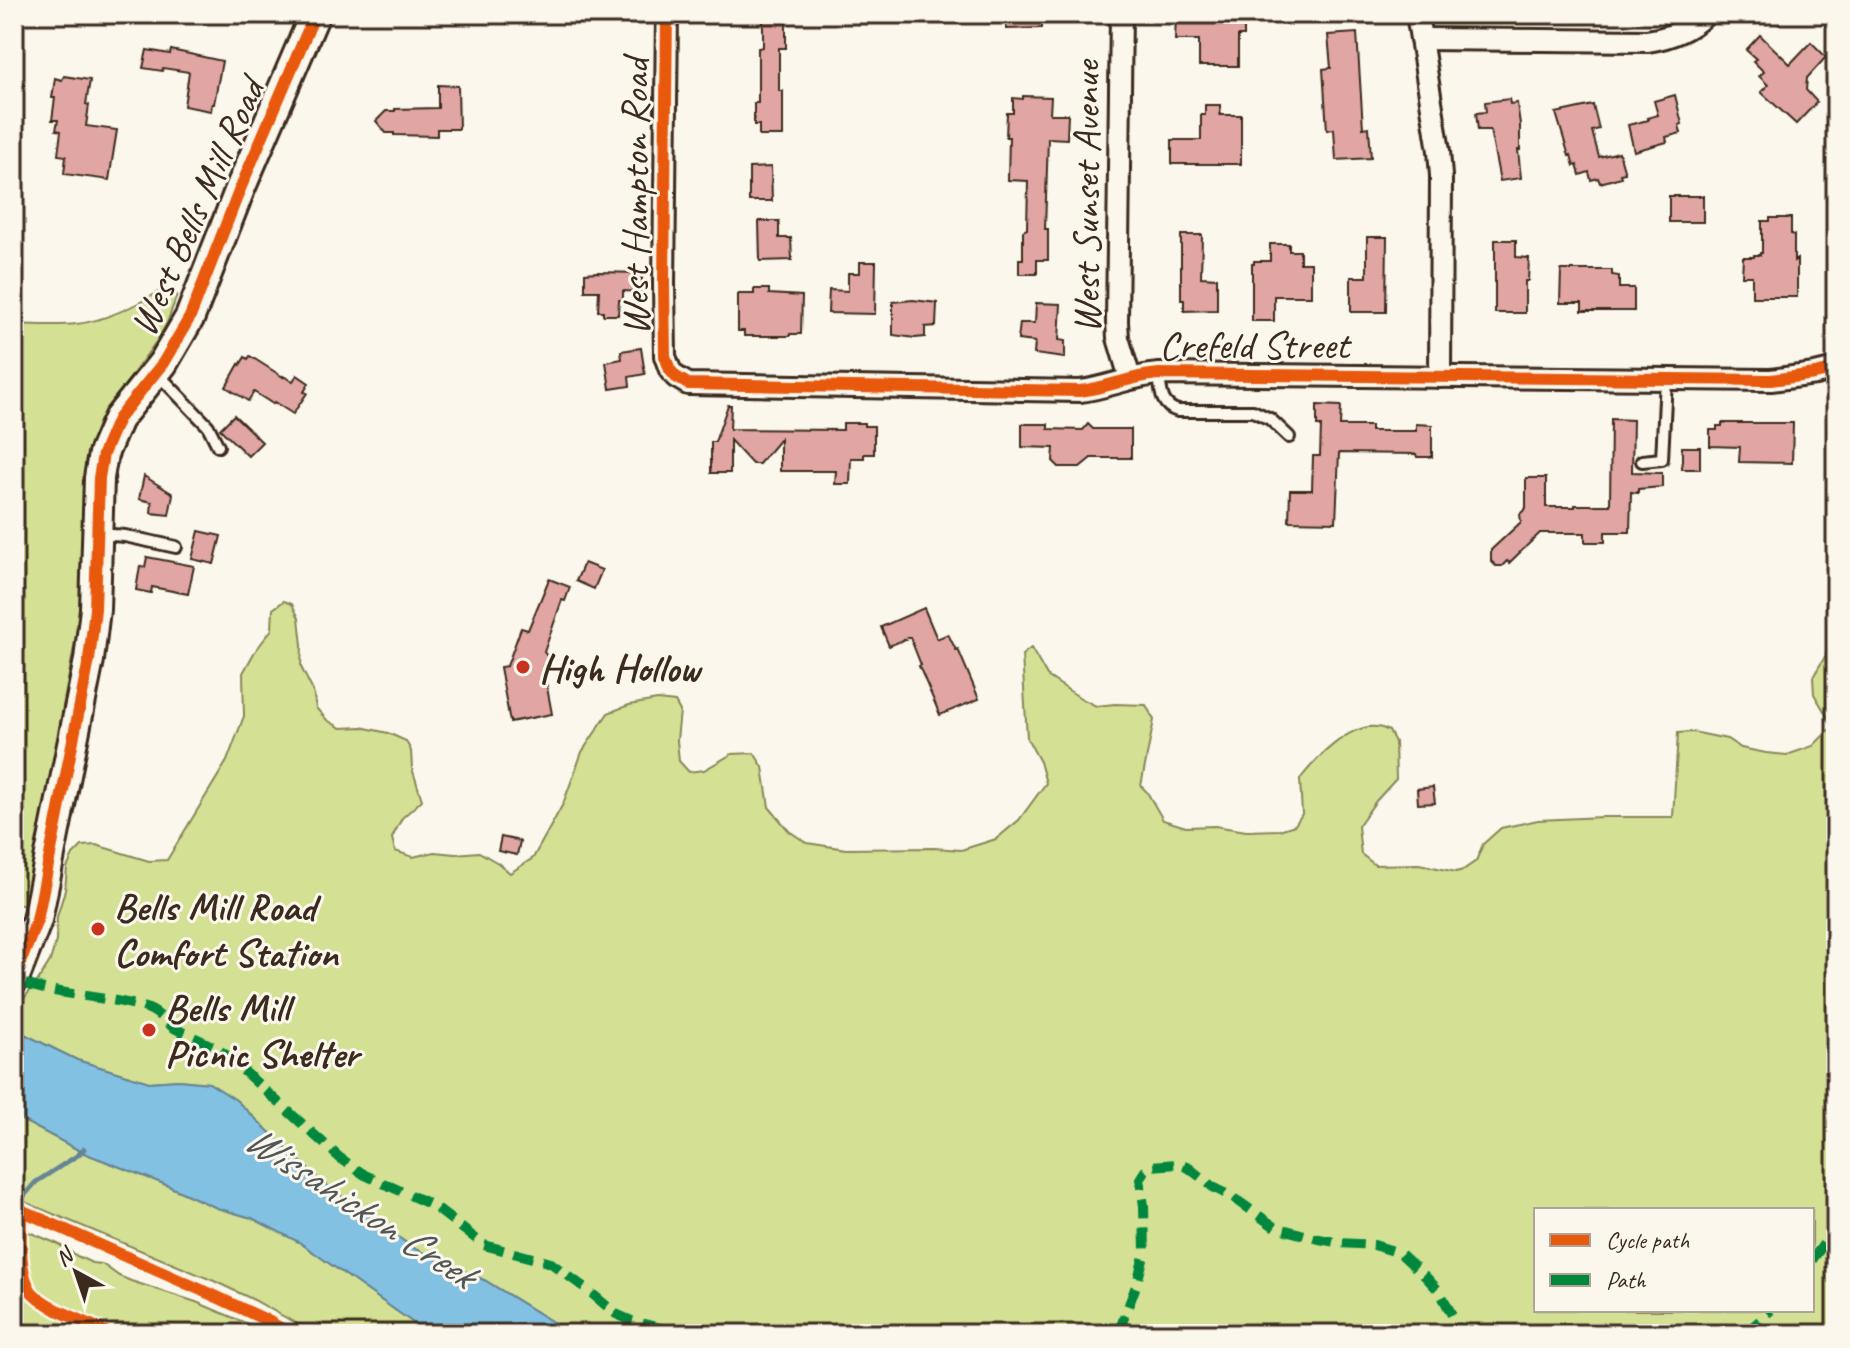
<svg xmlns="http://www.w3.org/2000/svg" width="1850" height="1348" viewBox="0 0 1850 1348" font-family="Caveat,sans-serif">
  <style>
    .green { fill: #d4e194; stroke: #888659; stroke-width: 2; fill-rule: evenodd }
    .water { fill: #83c1e3; stroke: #668594; stroke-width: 2 }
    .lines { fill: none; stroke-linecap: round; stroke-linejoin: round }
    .stream { stroke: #668594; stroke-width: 5 }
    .building { fill: #e1a6a4; stroke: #3b2a1e; stroke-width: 2 }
    .lane-casing { stroke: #3b2a1e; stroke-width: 16 }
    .street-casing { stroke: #3b2a1e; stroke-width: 26 }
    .secondary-casing { stroke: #3b2a1e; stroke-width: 34 }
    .lane { stroke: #fbf7ec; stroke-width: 10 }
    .street { stroke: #fbf7ec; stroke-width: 20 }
    .secondary { stroke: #fbf7ec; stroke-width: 28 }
    .quiet { stroke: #00873e; stroke-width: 10; stroke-dasharray: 20 10; stroke-linecap: butt }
    .cycleway-casing { stroke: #fbf7ec; stroke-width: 17 }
    .cycleway { stroke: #e8590c; stroke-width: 12 }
    .poi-dot { fill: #c8321e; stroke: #fbf7ec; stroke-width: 3 }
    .labels { text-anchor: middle; stroke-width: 6; stroke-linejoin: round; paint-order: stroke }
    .street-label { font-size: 40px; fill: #3b2a1e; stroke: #fbf7ec }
    .poi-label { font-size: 40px; font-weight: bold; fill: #3b2a1e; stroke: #fbf7ec; text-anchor: start }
    .water-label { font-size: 42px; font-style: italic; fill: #515759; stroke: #fbf7ec }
  </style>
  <rect width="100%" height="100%" fill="#fbf7ec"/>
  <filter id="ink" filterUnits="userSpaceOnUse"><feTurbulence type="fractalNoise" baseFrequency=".0125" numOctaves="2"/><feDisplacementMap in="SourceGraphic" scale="16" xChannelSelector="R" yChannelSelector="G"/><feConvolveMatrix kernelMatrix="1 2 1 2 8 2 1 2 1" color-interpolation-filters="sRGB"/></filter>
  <g filter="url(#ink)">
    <g class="green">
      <path d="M165,288l12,7 -10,28 -9,16 -59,82 -14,40 4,71 -5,62 -21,112 -23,143 -12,57 -14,-2v-580c21,1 43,2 63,0 31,-4 62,-20 88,-36z"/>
      <path d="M284,601l8,3 7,14 3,27 -1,22 12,24 3,17 11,12 14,8 20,-1 27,6 18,8 5,10 1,17 10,32 -20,18 -10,20 3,13 18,6 21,-5 21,2 24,-2 19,11 12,10 23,-15 30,-54 19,-52 26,-39 21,-8 28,-5 18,2 5,9 -3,29 2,21 10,11 15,-2 28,-16 22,-1 9,14 6,40 20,24 18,12 39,6 88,-1 27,2 35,-11 23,-19 27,-37 -6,-21 -13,-24 -5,-83 9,-7 16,28 35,23 14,7 19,-2 31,1 8,15 -13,66 6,6 16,28 23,7 29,-1 31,5 33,-1 16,-5 7,-11 -2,-35c16,-20 48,-55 77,-52 4,0 8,2 12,4l6,11 1,37 -20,22 -18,25 3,28 14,11 44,-1 37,8 7,-2 13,-9 7,-17 18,-16 37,-8 65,-3h70l5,-84 15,-1 34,7 14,9 25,5 21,2 26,-9 20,-20 -19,-32 -1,-17 13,-22 10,-46v725h-1264l-86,-53 -69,-31 -38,-26 -62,-46 -81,-78 -27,-17 -31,-3 -29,2 -72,-22 -63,-31v-12l10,-19 13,-16 13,-21 6,-20 1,-24 8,-27 2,-22 6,-13 9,-9 14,-1 53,16 18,-1 60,-99 17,-45 -1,-43 11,-20 18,-24 1,-20zM1536,1210h276v100h-276z"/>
      <path d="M14,1116l70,37 80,31 53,24 35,10 47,24 130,92h-114l-61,-34 -40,-19 -199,-83c-3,-13 3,-31 -1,-40z"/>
      <path d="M14,1226l44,18 19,12 15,7 10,1 17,12 12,5 65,21 76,32h-258z"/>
    </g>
    <path class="water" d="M14,1029l63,31 72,22 29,-2 31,3 27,17 81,78 62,46 38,26 69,31 86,53h-143l-130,-92 -47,-24 -35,-10 -53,-24 -80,-31 -70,-37z"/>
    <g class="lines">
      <path class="stream" d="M22,1198l14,-16 42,-27 6,-6"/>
    </g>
    <g class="building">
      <path d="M763,14h23v34h-7v43h4v45h-24v-11h-5v-22h4v-55l5,-1z"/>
      <path d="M1006,14h36v14l-36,1z"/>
      <path d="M1176,16h68v20h-6v30h-39v-26h-24z"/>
      <path d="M1357,33l6,95 6,-1 2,31 -35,2 -2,-31 -7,1 -4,-61 8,-1 -3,-33z"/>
      <path d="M1760,35l30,29 21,-22 15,15 -19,21 -1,12 11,12 -21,22 -35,-32 7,-7 -9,-9 5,-4 -11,-11 3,-2 -10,-9z"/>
      <path d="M147,50l23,4 1,-4 51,11 -8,43h-2l-1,7 -27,-5 5,-34 -26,-4 -1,3 -19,-3z"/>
      <path d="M64,76l26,4 -4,24 3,1 -3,21 31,4 -8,50 -45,-6 2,-18 -8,-1 3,-24 -5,-1 2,-10h-6l3,-22h-3l3,-20 7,2z"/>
      <path d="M438,85l20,1 1,43h-22v7l-43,-1v-2h-8l-10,-12 10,-10h9v-2l43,-1z"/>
      <path d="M1675,95l7,29 -3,1 2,8 -15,4 1,5 -33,9 -6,-26 20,-5 -1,-2 11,-3 -4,-14z"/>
      <path d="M1023,96l28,1 -1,17h18l-1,25 -19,-1 -3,91h3v31h-11v14h-18v-15h4v-28l4,-2 1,-48 -20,-1 1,-43h-3l1,-24h6v-15l10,1z"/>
      <path d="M1509,99l1,5 7,-1 3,21v26h-2l3,28 -21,3 -10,-51h-12l-2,-17 10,-1 -1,-10z"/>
      <path d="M1205,105h15v10h21v49h-69v-24h29v-25h4z"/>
      <path d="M1593,105l6,24 -7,2 7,26 20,-5 6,21 -5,1 1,3 -21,6 -2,-5 -7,2 -2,-8 -9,3 -3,-10 -3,1 -3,-11 -2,1 -13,-43z"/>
      <path d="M771,167l1,34h-23v-33z"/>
      <rect x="1669" y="196" width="34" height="26"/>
      <path d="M1770,218h21v16l3,1v26l3,-2v38h-45v-21h-10l1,-19h11v-2h6v-2h2v-32h8z"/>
      <path d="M759,221h20v17h12l1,22 -32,1z"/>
      <path d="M1181,235h21l-1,42 16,1v32l-33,1v-11h-3z"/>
      <path d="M1367,237h20l-1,75h-35v-35h16z"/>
      <path d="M1495,240h21v17l13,1 -1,23h-3v32h-30z"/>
      <path d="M1270,244h19v7h11v12h11v33h-37v25h-22v-57h2v-3h16z"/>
      <path d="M860,262h16l-1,52 -47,-1 1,-23 19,1v-18h12z"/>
      <path d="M1561,270h51v5l7,1v12h15v23h-52v-8h-22z"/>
      <path d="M597,272l45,1v19l-19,-1v9h-4l-1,15h-15v-4h-5l1,-20h-14v-18z"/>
      <path d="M754,289h15v5l33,2 -1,38h-11v2h-46v-5h-6v-37h16z"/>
      <path d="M913,300l24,3 -1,23 -11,1v10l-10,1 -22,-3v-33z"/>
      <path d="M1036,303l25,1 -2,36 6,1v17l-31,-4 1,-12 -17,-2 2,-17h15z"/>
      <path d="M641,348l4,26 -16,3 1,9 -20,3 -4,-27 16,-3 -1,-8z"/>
      <path d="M250,356l33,21v-1l10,5 4,-6 12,8 -5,9 3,1 -14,21 -19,-12 -1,2 -19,-12 -6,9 -22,-14 13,-23 1,1 5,-8 3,2z"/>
      <path d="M728,405h3l-1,24 113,1v-7h21v3h10v28h-10v4h-13l-1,26h-15l1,-13h-56v-32l-21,25h-7l-22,-24v33h-19v-31h4z"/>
      <path d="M1317,405l24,1 -1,20h31v5h45v-7l16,1v32h-15l-1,-3 -77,-1 -3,69 -47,-1 1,-31h22l1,-34h7l1,-30h-4z"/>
      <path d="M234,415l28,27 -14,14 -28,-27z"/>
      <path d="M1611,419l22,1 -1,52 30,1v14l-24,2v4l-7,-1 -1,40h-25v10h-20v-9h-45l-31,30 -2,-2 -5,5h-6l-5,-5v-11l30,-28 -1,-8 6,-6v-30h20v29h29v-2h35z"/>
      <path d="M1722,423h71l-1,40 -53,-1 1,-15 -30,-1v-16h7v-4h5z"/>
      <path d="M1022,424h26v5l35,1 5,-6 5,5h38v29h-40l-11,9h-21l-6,-6 1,-13 -32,-1z"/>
      <rect x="1682" y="447" width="18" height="22"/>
      <path d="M144,476l29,18 -4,21 -18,-2 1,-11 -13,-3z"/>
      <path d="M199,531l22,5 -7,28 -22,-5z"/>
      <path d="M147,557l47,9 -6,28 -36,-7 -1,6 -15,-3 4,-24 5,1z"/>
      <path d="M584,563l18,7 -8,19 -18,-8z"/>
      <path d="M549,579l21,8 -5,14 -3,-1 -18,52 6,8 -7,6 9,48 -42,8 -10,-55 7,-1 14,-38 7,2z"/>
      <path d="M924,608l13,31 11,-5 8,16 2,-1 21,50 -39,16 -21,-49 2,-1 -11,-28 -21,9 -8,-19z"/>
      <path d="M1433,787l2,16 -17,1 -1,-15z"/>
      <path d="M501,837l19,4 -3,14 -19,-4z"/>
    </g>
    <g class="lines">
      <defs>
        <g id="lane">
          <path d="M157,373l51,53 10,20"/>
          <path d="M1159,374c2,16 1,32 19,37h75l17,8 19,18"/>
          <path d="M1642,461l20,-2 4,-80"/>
          <path d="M99,534l26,2 51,11"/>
        </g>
        <g id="street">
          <path d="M667,14l-3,270 1,72 5,14 6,7 12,7 392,7c27,-3 51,-15 79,-17l612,6 44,-6 21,-5"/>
          <path d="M1121,14l-4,308 1,16 12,40"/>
          <path d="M1417,14l22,137 2,25 -1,201"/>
          <path d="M1421,39l226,2c22,-3 42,-11 59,-27"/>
        </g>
        <path id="secondary" d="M14,979l23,-59 52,-260 6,-51 4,-131 4,-24 15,-35 45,-56 27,-46 50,-128 75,-175"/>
      </defs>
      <use href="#lane" class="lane-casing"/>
      <use href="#street" class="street-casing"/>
      <use href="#secondary" class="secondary-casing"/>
      <use href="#lane" class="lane"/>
      <use href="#street" class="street"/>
      <use href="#secondary" class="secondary"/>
      <g class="quiet">
        <path d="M25,984c39,12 82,12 121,24 13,4 19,15 30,21 18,9 34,14 50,26l114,103 25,17 67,30 52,40 67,18 38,28 27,23 16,7 28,7 12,6"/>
        <path d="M1812,1260l24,-33"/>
        <path d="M1118,1334l19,-51 8,-31 -1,-46 -4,-27 5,-8 7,-5 27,-2 10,4 24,19 21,11 41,29 44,12 21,4 34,2 26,8 26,24 14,15 13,25 6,17"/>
        <path d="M1745,1334l26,-24"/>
      </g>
      <defs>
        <g id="cycleway">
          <path d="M667,14l-3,270 1,72 5,14 6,7 12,7 392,7c27,-3 51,-15 79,-17l612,6 44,-6 21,-5"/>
          <path d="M14,979l23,-59 52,-260 6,-51 4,-131 4,-24 15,-35 45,-56 27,-46 50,-128 75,-175"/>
          <path d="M14,1207l203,90 49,23 25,14"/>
          <path d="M21,1209c0,23 -3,63 10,82 6,8 18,14 26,19 17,8 35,14 52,24"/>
        </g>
      </defs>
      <use href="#cycleway" class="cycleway-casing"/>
      <use href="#cycleway" class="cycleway"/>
    </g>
  </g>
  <g class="poi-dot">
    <circle cx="523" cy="667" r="8"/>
    <circle cx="98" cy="929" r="8"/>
    <circle cx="149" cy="1030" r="8"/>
  </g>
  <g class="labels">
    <g class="street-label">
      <text transform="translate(634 197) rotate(-90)" y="14">West Hampton Road</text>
      <text transform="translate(1085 197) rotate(-90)" y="14">West Sunset Avenue</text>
      <text transform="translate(196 207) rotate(-66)" y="14">West Bells Mill Road</text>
      <text x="1254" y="358">Crefeld Street</text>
    </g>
    <g class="poi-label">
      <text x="539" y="681">High Hollow</text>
      <text x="114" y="920">Bells Mill Road<tspan x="114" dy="46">Comfort Station</tspan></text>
      <text x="165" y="1021">Bells Mill<tspan x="165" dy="46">Picnic Shelter</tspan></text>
    </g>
    <g class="water-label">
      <text transform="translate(361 1205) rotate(33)" y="15">Wissahickon Creek</text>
    </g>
  </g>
  <rect width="1850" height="1348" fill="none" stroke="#fbf7ec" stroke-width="48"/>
  <rect x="24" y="24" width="1802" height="1300" fill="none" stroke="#3b2a1e" stroke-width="3" filter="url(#ink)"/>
  <rect x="1534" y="1208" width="280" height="104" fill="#fbf7ec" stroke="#aea59a" stroke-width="2"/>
  <rect x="1550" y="1234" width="40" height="12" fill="#e8590c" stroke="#aea59a" stroke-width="2"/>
  <text x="1606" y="1248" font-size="24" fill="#3b2a1e">Cycle path</text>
  <rect x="1550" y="1274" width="40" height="12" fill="#00873e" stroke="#aea59a" stroke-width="2"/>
  <text x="1606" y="1288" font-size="24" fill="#3b2a1e">Path</text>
  <g transform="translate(76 1272) rotate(320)" stroke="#fbf7ec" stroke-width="6" paint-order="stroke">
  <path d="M0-6L14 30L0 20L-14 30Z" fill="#3b2a1e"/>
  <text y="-12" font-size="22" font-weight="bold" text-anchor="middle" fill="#3b2a1e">N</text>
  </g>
</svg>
